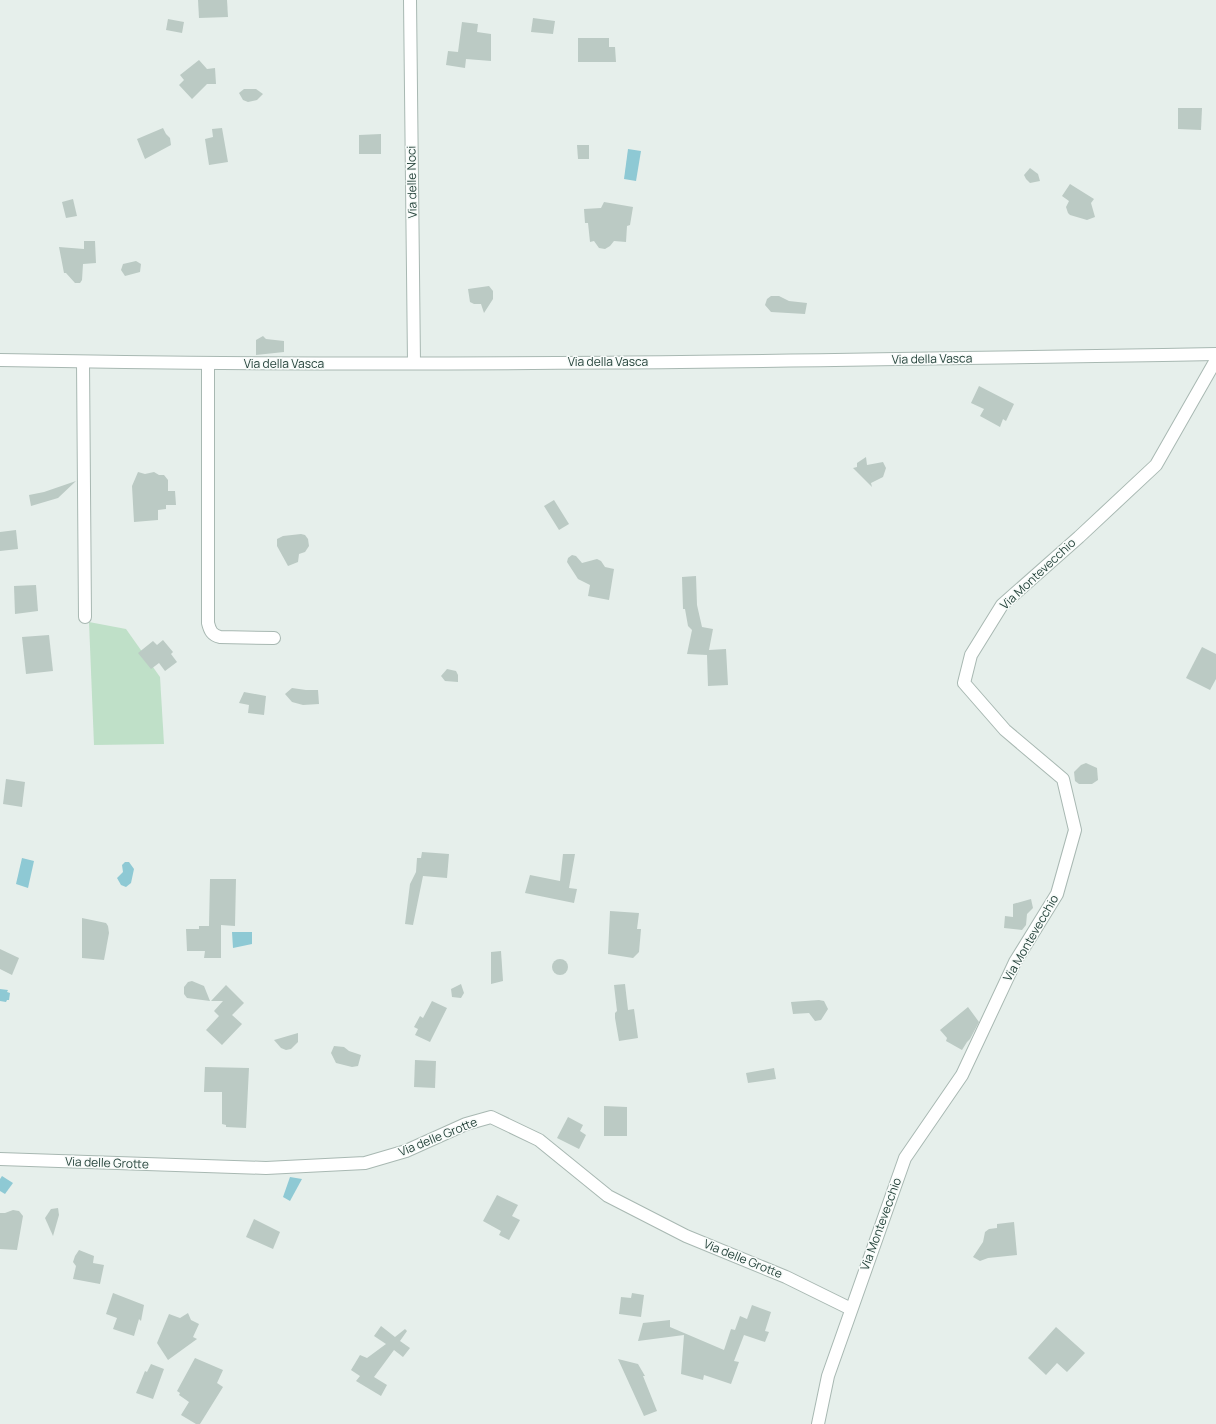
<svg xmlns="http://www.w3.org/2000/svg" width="1216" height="1424" viewBox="0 0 1216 1424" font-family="Manrope,sans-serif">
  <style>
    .green { fill: #bfe0c8 }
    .water { fill: #8ec9d4 }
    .building { fill: #bbcac4 }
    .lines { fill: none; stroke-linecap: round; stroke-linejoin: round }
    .minor-casing { stroke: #a8b8b2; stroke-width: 14 }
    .minor { stroke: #fff; stroke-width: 12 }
    .labels { text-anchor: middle; stroke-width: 3; stroke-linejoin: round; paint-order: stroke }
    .street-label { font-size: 12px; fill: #24423a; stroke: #f7fbf9 }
  </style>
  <rect width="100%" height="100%" fill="#e6efeb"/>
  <path class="green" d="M89,622l37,7 34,48 4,67 -70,1z"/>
  <g class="water">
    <path d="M628,149l13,2 -5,30 -12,-2z"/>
    <path d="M22,858l12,3 -6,27 -12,-4z"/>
    <path d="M125,862h4l5,7 -3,14 -5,4 -5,-2 -4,-7 6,-6 -1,-7z"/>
    <path d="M232,932h20v12l-19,4z"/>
    <path d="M0,989l8,1 -1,2 3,1 -1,7h-2l-1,2 -6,-1z"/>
    <path d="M2,1176l11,7 -8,11 -5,-3v-12z"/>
    <path d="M290,1177l12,2 -12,22 -7,-4z"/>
  </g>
  <g class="building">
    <path d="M198,0h29l1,17 -29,1z"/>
    <path d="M533,18l22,3 -2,13 -22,-2z"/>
    <path d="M168,19l16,3 -2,11 -16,-3z"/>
    <path d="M462,22l16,2 -1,8 14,2v27l-25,-2 -1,9 -19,-3 2,-14 10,1z"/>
    <path d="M578,38h31v9h6l1,15h-38z"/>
    <path d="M199,60l8,9 8,-1 1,16h-9l-15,15 -13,-14 5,-5 -4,-5z"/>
    <path d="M244,89h12l7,5 -6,6 -9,2 -5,-2 -4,-7z"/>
    <path d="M1178,108h24l-1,22 -23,-1z"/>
    <path d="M163,128l3,6 4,4 1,7 -26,14 -8,-20z"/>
    <path d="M222,128l6,34 -19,3 -4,-26 8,-2 -1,-8z"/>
    <path d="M381,134v20h-22v-19z"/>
    <path d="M577,145h12v14h-11z"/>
    <path d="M1030,168l8,6 2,7 -10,2 -4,-4 -2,-4z"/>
    <path d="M1070,184l24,15 -3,4 4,14 -8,3 -17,-5 -2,-2 -2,-6 3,-6 -7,-5z"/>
    <path d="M73,199l4,17 -11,2 -4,-16z"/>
    <path d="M604,202l29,5 -3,18 -3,1 -1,16 -12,-1 -4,5 -5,3 -6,-1 -5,-7 -4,1 -2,-19h-3l-1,-14 17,-1z"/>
    <path d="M84,241h11l1,22 -13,1 -1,16 -2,3h-5l-9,-10h-2l-5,-26 25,2z"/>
    <path d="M136,261l5,3 -1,8 -15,4 -4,-6 2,-6z"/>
    <path d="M489,286l4,5v8l-9,14 -3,-9h-7l-4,-2 -2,-13z"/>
    <path d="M771,296h8l10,5 18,2 -2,11 -34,-2 -6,-7 2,-6z"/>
    <path d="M263,336l3,3 18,2v11l-28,3v-15z"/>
    <path d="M979,386l35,18 -8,17 -3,-2 -3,8 -20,-11 4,-7 -13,-6z"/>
    <path d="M866,457l1,8 16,-3 3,6 -3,9 -12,6 1,4 -19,-19 4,-1v-4z"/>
    <path d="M138,472l7,2 9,-2 5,3h5l4,5v11h7l1,14h-10v4l-8,1v10l-24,2 -2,-36z"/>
    <path d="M76,481l-18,17 -27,8 -2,-11 15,-3z"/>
    <path d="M554,500l15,24 -10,6 -15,-24z"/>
    <path d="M16,530l2,19 -18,2v-19z"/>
    <path d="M301,534l4,1 3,4 1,7 -4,6 -6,2 -1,8 -10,4 -11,-20v-7l6,-3z"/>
    <path d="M572,555l4,1 6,7 15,-4 4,2 4,6 9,2 -5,31 -21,-4 2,-11 -12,-6 -11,-17 1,-4z"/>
    <path d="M696,576l1,29 5,22 11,2 -4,21 17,-1 2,36 -20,1 -1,-31 -20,-1 5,-24 -4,-4 -3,-17h-2l-1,-32z"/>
    <path d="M36,585l2,26 -23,3 -1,-28z"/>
    <path d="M49,635l4,36 -27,3 -4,-37z"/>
    <path d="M163,640l10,12 -2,2 6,8 -12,9 -6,-8 -8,6 -13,-16 15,-12 4,4z"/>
    <path d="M1202,647l14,7v25l-6,11 -24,-12z"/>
    <path d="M447,669l9,2 2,4v7l-13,-1 -4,-5z"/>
    <path d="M292,688l14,2h12l1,14 -16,1 -11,-3 -7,-8z"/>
    <path d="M244,692l22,4 -2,19 -16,-2 1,-8 -10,-2z"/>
    <path d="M1086,763l11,5 1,12 -6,4h-13l-4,-3 -1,-9 7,-7z"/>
    <path d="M6,779l19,3 -3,25 -19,-3z"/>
    <path d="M422,852l27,2 -2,24 -24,-2 -10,49 -8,-1 5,-40 6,-12 1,-14h4z"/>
    <path d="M563,854h12l-6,34 8,1 -3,14 -49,-10 5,-18 30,6z"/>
    <path d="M210,879h26l-1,47 -14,-1v33h-17l1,-7h-18l-1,-22h13v-3h10z"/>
    <path d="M1031,899l2,9 -6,6 -1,11 -4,5 -18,-2 1,-12 8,1v-13z"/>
    <path d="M610,911l29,2 -2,16h4l-2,23 -6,6 -25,-4z"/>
    <path d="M82,918l24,5 2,3 1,7 -5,27 -22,-2z"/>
    <path d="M0,949l19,9 -7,17 -12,-6z"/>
    <path d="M501,951l2,30 -12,3v-32z"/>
    <circle cx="560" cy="967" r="8"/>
    <path d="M192,981l12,5 6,15 -23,-3 -3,-4v-7l4,-5z"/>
    <path d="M461,984l3,9 -3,5 -9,-1 -1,-8z"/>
    <path d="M625,984l3,26 6,-1 4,29 -19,3 -4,-23v-5l2,-2 -3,-26z"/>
    <path d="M226,985l18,18 -12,12 10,9 -20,21 -16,-15 13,-14 -5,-5 9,-10h-12z"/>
    <path d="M819,1000l5,1 4,8 -7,11 -6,1 -6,-8 -16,1 -2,-12z"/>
    <path d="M432,1001l15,7 -17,34 -15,-7 3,-6 -4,-2 6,-11 3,2z"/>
    <path d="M968,1007l11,15 -9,17 -3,3 -5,8 -16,-9 1,-3 -7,-8z"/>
    <path d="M298,1033v9l-7,7 -5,1 -5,-2 -7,-8z"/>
    <path d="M334,1046l10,1 5,4 12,4 -3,11 -6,1 -16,-4 -5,-10z"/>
    <path d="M415,1060l21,1 -1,27 -21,-1z"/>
    <path d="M205,1067l44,1 -3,60 -20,-1v-2l-4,-1v-32h-18z"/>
    <path d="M774,1068l2,11 -28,4 -2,-10z"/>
    <path d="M604,1106l23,1v29h-23z"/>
    <path d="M568,1117l15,8 -3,6 6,4 -7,14 -22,-11z"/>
    <path d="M497,1195l21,10 -6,11 8,4 -11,20 -10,-5 2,-4 -18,-10z"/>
    <path d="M58,1208l1,7 -6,21 -8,-18 6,-9z"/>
    <path d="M13,1210l6,1 4,5 -6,34 -17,-1v-36h5z"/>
    <path d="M254,1219l26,13 -7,17 -27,-12z"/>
    <path d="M1014,1222l3,33 -29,3 -8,3 -7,-4 10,-15 2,-10 4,-3 8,-1v-4z"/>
    <path d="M79,1250l15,6 -1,7 11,2 -4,19 -27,-5 3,-13 -3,-4 2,-6z"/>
    <path d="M113,1293l31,12 -3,16 -2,-2 -5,17 -21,-7 4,-11 -11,-4z"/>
    <path d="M632,1293l12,2 -3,22 -22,-3 2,-17 10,1z"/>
    <path d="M752,1305l19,7 -6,19 4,1 -4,10 -21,-7 -10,26 5,1 -8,22 -27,-9 -1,5 -22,-6 3,-39 -46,6 5,-18 27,-3v7l54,23 7,-21 4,1 5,-14 7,3z"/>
    <path d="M188,1313l3,7 8,4 -6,13 4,2 -29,21 -11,-17 12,-29 11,4z"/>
    <path d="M381,1326l14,11 10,-8 2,2 -7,10 10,7 -7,9 -9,-7 -20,27 13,8 -6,11 -25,-15 4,-5 -9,-6 9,-15 7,3 19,-14 -12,-8z"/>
    <path d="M1056,1327l29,26 -18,19 -10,-9 -11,12 -18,-17z"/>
    <path d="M195,1358l28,12 -6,13 6,4 -23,37h-4l-15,-9 8,-13 -10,-7 1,-2 -3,-2z"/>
    <path d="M618,1359l20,5 7,12h-2l14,35 -13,5z"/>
    <path d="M151,1364l13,5 -11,30 -17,-6 9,-22 2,1z"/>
  </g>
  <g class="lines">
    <defs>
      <g id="minor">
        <path d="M410,0l4,363"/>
        <path d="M0,360c405,8 811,1 1216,-6"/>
        <path d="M83,362l2,255"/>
        <path d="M208,364v259c2,8 4,12 12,14l54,1"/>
        <path d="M0,1159l266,9 99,-5 41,-12 60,-27 25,-7 48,23 69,56 78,40 100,41 65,32"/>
        <path d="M818,1424l10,-48 77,-218 57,-83 53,-113 42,-68 18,-64 -12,-51 -58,-49 -41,-47 7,-28 31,-50 77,-68 77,-72 60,-105"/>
      </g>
    </defs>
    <use href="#minor" class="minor-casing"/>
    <use href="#minor" class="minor"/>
  </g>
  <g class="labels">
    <g class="street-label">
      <text transform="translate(412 182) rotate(-91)" y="4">Via delle Noci</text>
      <text transform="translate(932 359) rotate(-1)" y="4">Via della Vasca</text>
      <text x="608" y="366">Via della Vasca</text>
      <text x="284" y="368">Via della Vasca</text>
      <text transform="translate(1038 574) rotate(-43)" y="4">Via Montevecchio</text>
      <text transform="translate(1031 938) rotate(-60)" y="4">Via Montevecchio</text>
      <text transform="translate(438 1137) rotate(-22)" y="4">Via delle Grotte</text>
      <text transform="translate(107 1163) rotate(2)" y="4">Via delle Grotte</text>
      <text transform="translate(881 1224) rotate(-70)" y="4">Via Montevecchio</text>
      <text transform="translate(743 1259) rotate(22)" y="4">Via delle Grotte</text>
    </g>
  </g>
</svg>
